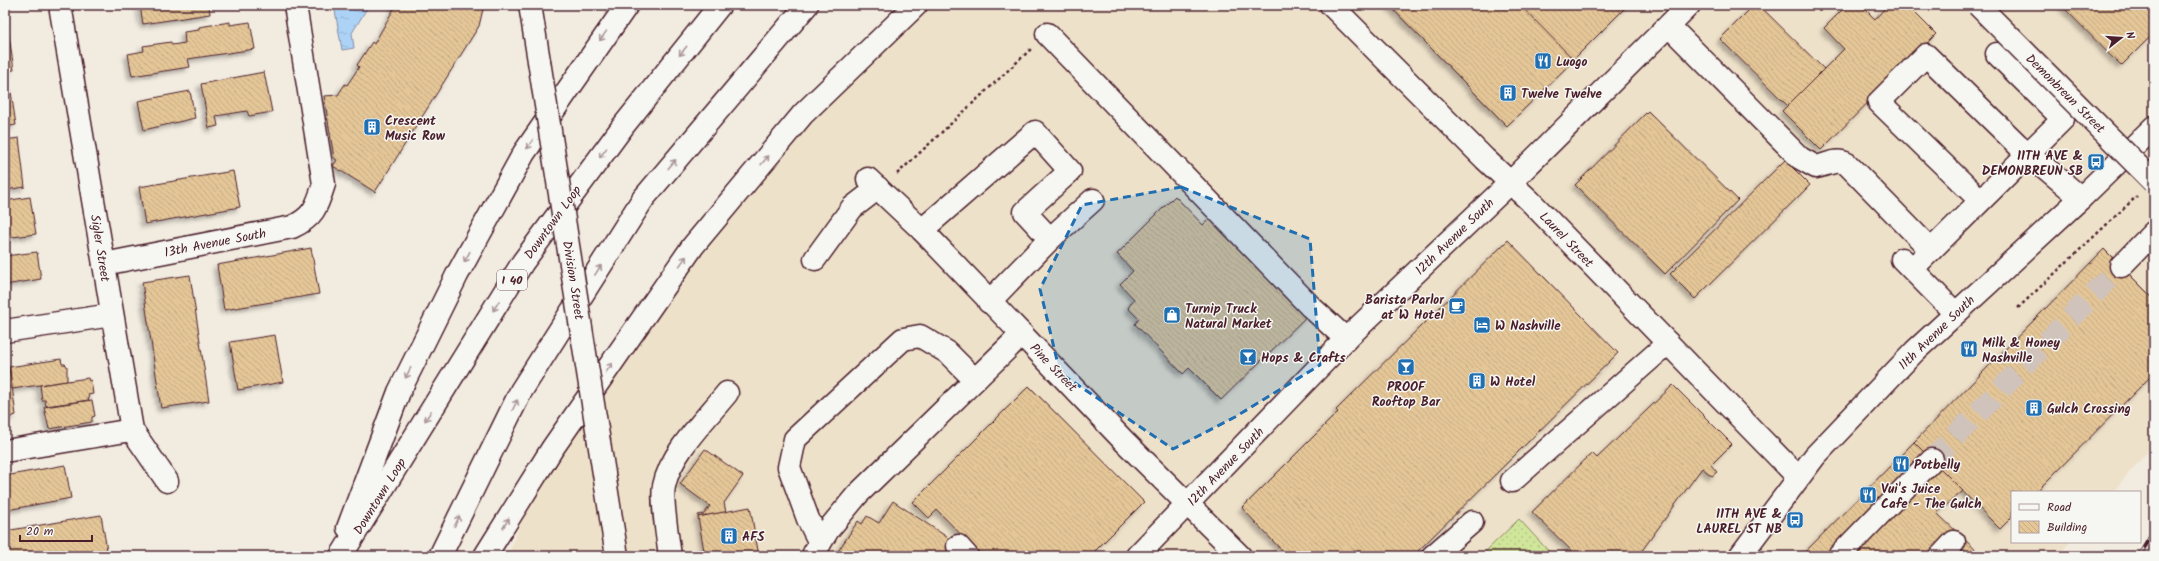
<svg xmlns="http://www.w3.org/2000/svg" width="2159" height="561" viewBox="0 0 2159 561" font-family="Kalam,sans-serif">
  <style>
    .built { fill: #eee1ca }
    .park { fill: url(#park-dots); stroke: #8d8262 }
    .water { fill: url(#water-ripples); stroke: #858ba5 }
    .building { fill: url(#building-back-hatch); stroke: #4a1f2b; filter: url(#shadow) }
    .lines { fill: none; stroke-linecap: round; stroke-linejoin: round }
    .minor-tunnel { stroke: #d0c3bc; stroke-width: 22; stroke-dasharray: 22 11; stroke-linecap: butt }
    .minor-casing { stroke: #4a1f2b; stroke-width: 25 }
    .major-casing { stroke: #4a1f2b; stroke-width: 25 }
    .highway-casing { stroke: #4a1f2b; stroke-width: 25 }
    .path { stroke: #4a1f2b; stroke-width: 2.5; stroke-dasharray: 3 3; stroke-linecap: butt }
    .minor { stroke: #f6f6f2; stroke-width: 22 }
    .major { stroke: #f6f6f2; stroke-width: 22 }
    .highway { stroke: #f6f6f2; stroke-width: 22 }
    .rail-casing { stroke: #4a1f2b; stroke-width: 4.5 }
    .rail { stroke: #f6f6f2; stroke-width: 3; stroke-dasharray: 9; stroke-linecap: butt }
    .major-bridge-casing { stroke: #4a1f2b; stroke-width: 25; stroke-linecap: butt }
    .major-bridge { stroke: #f6f6f2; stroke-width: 22 }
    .oneway { stroke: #a99598 }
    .marked { fill: #1f6fb2; fill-opacity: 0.2; stroke: #1f6fb2; stroke-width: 3; stroke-dasharray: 8 5; stroke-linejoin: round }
    .labels { text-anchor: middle; stroke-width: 3; stroke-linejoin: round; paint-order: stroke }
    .shield { fill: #f6f6f2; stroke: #7e6067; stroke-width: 1 }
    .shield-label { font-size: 12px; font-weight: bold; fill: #4a1f2b }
    .poi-label { font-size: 13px; font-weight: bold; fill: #4a1f2b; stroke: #f6f6f2; text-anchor: start }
    .street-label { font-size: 13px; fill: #4a1f2b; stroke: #f6f6f2 }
  </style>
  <defs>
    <pattern id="park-dots" width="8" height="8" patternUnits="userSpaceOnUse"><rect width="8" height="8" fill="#d0e69a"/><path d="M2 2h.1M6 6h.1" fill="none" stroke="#b4c585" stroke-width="1.8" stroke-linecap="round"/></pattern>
    <pattern id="water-ripples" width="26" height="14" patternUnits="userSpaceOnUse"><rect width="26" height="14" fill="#acd3f6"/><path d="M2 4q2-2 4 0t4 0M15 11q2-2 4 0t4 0" fill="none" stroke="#96b5d3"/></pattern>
    <pattern id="building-back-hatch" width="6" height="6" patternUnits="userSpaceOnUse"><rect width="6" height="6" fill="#e4c697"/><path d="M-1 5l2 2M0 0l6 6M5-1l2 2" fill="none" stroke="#c5aa82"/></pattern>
    <filter id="shadow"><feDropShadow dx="-3.5" dy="3.5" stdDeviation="2" flood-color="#0004"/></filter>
  </defs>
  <rect width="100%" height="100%" fill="#f2ece0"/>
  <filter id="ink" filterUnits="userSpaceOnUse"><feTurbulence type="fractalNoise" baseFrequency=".025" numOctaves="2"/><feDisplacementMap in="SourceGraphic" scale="8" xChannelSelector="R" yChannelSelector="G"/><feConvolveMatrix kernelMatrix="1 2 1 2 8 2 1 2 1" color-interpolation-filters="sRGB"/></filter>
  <g filter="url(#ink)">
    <path class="built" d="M904,5h1250v439l-41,48h-101v50h58l-12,14h-1550l42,-112z"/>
    <path class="park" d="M1519,519l34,37h-65l-3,-4z"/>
    <path class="water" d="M334,5h35l-17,28 2,15 -12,2z"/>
    <g class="building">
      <path d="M140,5h69l1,9 -67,10z"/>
      <path d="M396,5h88l-5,21 -104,166 -42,-26 4,-6 -3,-2 -10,-62 14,-1 7,-11 2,1 12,-18 -2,-2 15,-23 2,2z"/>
      <path d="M1389,5h239l-121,121z"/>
      <path d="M1389,5h131l54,55 -67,66z"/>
      <path d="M1754,5h5l65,64 -36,37 -68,-67z"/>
      <path d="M1847,5h14l14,14 13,-14h19l29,29 -115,116 -39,-39 62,-62 -20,-21z"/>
      <path d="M2061,5h93v28l-33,33z"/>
      <path d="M230,22v3l20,-3 5,27 -67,10 2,8 -58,9 -4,-22 16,-3 -1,-5 28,-4 1,3 13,-2 -1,-11 15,-2v-3z"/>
      <path d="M8,29l6,41 -9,1v-41z"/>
      <path d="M264,72l8,40 -23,4 -2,-5 -31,5 2,10 -9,2 -8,-44z"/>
      <path d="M10,85l6,40 -11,2v-41z"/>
      <path d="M190,91l5,27 -51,12 -6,-29z"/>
      <path d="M1648,111l90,89 -73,74 -90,-89z"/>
      <path d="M19,138l6,49 -20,3v-50z"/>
      <path d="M1785,160l25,25 -115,114 -25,-25z"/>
      <path d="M233,171l7,36 -95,17 -6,-37z"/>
      <path d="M1175,196l28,29 9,-9 96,99 -87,85 -32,-32 -6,6 -48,-50 4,-5 -11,-11 6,-9 -14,-15 13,-13 -16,-17z"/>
      <path d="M30,197l6,37 -31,4v-37z"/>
      <path d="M1508,240l110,113 -205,203h-126l-45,-48 96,-96 -2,-2z"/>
      <path d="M311,248l8,46 -95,16 -7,-45z"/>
      <path d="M2104,249l50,50v74l-118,119h-24v25l-12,12 -86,-87z"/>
      <path d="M37,252l4,27 -36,6v-29z"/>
      <path d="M190,275l19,126 -48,7 -19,-126z"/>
      <path d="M275,335l8,47 -45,8 -8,-48z"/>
      <path d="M61,359l1,5h3l2,2v15l-55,8 -3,-22z"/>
      <path d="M10,372l6,43 -11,4v-46z"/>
      <path d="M88,378l1,3 2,-1 2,14 -5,1 1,5 -43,6 -1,-6h-3l-2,-15z"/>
      <path d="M1673,385l59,59 -21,21 6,7 -5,4 -10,-8 -64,88h-61l-45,-44 60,-59 5,5z"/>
      <path d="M1029,386l115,116 -54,54h-108l-45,-46 -8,8 -16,-16z"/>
      <path d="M92,400l3,16 -3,1v5l-43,7 -5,-22z"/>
      <path d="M1914,442l49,49 -26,22 45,43h-181z"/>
      <path d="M705,449l38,27 -19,27 2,9 -28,5v-2l6,-1 6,-8 -30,-22z"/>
      <path d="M65,465l6,33 -64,12 -2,-7v-27z"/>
      <path d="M893,501l60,40 -6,8 7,7h-119l23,-35 4,3 5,-8 12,7z"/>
      <path d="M750,507l9,49h-54l-7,-39z"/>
      <path d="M101,515l7,41h-103v-25z"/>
    </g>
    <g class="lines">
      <path class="minor-tunnel" d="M1932,460l189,-194"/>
      <defs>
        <g id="minor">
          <path d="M60,5l72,425 35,51"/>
          <path d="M1331,5l154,154 45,42 268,276"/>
          <path d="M1669,26l131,132 16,9c11,-2 20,-9 31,-3l84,86"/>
          <path d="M1047,34l264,273 35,32"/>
          <path d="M868,179l54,51 203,212 115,114"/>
          <path d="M1980,200l-101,-98 47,-47 92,90 63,53"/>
          <path d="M922,230l113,-98 35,39 -45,41 25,27 -61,63"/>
          <path d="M1050,239l43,-39"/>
          <path d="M815,259l37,-51 26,-20"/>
          <path d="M1902,259l53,54"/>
          <path d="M104,264l188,-37c22,-10 25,-21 32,-43l-29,-179"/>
          <path d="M2121,266l33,-34"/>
          <path d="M1912,269l151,-150 -66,-65"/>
          <path d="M5,331l107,-16"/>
          <path d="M5,451l127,-21"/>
          <path d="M1512,481l156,-138"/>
          <path d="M820,543l-12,-24 -19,-52 6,-28 108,-100 17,-3 27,16 28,28"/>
          <path d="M958,546l9,10"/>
          <path d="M814,553l14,-23 29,-35 165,-161"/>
          <path d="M670,556c-2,-16 -9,-57 -6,-70 7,-34 42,-67 63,-93"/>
          <path d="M1433,556l39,-34"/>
          <path d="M1740,556l75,-100 100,-105 166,-153 73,-71"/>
          <path d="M1839,556l93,-96"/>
          <path d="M1941,556l13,-14"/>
        </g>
        <g id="major">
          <path d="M530,5l9,56"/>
          <path d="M599,442l18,114"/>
          <path d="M1137,556l209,-217 164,-156 179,-178"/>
        </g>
        <g id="highway">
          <path d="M348,528l51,-136 58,-117 67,-122 103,-148"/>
          <path d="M341,556l182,-294 101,-137 96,-120"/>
          <path d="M440,556l81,-165 122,-192 164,-194"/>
          <path d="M485,556l67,-107 141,-203 110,-132 113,-109"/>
        </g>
      </defs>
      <use href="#minor" class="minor-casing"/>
      <use href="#major" class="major-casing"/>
      <use href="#highway" class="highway-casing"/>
      <g class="path">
        <path d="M897,174l134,-125"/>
        <path d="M2018,308l119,-112"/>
      </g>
      <use href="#minor" class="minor"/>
      <use href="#major" class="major"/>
      <use href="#highway" class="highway"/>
      <defs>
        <path id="rail" d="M2139,556l15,-25"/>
      </defs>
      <use href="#rail" class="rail-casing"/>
      <use href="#rail" class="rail"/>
      <defs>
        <g id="major-bridge">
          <path d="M1978,5l176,177"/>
          <path d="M539,61l60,381"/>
        </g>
      </defs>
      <use href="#major-bridge" class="major-bridge-casing"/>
      <use href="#major-bridge" class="major-bridge"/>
    </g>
    <defs><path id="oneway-shaft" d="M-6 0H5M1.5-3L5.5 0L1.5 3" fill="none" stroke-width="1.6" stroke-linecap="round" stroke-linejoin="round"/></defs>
    <g class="oneway">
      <use href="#oneway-shaft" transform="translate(603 36) rotate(125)"/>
      <use href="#oneway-shaft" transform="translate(683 51) rotate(129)"/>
      <use href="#oneway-shaft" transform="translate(530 144) rotate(124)"/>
      <use href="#oneway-shaft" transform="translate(603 153) rotate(126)"/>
      <use href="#oneway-shaft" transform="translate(765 160) rotate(-50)"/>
      <use href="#oneway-shaft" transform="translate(672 164) rotate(-50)"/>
      <use href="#oneway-shaft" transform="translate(467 257) rotate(118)"/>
      <use href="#oneway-shaft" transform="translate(683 261) rotate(-55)"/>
      <use href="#oneway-shaft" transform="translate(598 270) rotate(-58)"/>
      <use href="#oneway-shaft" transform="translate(496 306) rotate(121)"/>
      <use href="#oneway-shaft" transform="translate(609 368) rotate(-55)"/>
      <use href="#oneway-shaft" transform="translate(408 373) rotate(117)"/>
      <use href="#oneway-shaft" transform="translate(515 405) rotate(-64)"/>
      <use href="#oneway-shaft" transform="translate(428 416) rotate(122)"/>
      <use href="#oneway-shaft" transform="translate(457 521) rotate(-64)"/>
      <use href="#oneway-shaft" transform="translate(506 523) rotate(-58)"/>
    </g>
  </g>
  <path class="marked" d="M1181,187l129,52 10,126 -85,52 -62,32 -113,-76 -20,-84 42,-84z"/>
  <defs>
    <symbol id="restaurant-square" viewBox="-11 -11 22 22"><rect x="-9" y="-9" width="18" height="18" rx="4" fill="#1f6fb2" stroke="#f6f6f2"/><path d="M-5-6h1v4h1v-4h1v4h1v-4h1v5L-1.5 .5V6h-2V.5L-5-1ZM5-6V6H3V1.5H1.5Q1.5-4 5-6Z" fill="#fff"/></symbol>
    <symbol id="building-square" viewBox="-11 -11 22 22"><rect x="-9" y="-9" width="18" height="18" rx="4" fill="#1f6fb2" stroke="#f6f6f2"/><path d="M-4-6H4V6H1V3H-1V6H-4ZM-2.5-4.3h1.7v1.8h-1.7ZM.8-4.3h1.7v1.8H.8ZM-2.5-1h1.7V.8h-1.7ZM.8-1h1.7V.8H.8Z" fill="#fff"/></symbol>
    <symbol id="bus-square" viewBox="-11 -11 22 22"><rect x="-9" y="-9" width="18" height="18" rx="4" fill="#1f6fb2" stroke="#f6f6f2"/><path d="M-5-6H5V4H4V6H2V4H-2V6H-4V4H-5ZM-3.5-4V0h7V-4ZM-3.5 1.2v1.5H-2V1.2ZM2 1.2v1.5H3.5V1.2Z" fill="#fff"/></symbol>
    <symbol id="cafe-square" viewBox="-11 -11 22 22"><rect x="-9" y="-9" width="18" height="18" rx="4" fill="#1f6fb2" stroke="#f6f6f2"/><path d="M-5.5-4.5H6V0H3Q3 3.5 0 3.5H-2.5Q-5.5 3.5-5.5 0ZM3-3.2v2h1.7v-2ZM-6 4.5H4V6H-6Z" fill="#fff"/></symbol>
    <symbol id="shop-square" viewBox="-11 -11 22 22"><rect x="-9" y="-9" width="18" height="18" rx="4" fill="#1f6fb2" stroke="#f6f6f2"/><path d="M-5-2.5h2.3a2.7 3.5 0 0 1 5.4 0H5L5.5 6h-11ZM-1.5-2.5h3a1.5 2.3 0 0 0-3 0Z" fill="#fff"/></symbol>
    <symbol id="hotel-square" viewBox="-11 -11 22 22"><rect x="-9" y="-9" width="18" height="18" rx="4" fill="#1f6fb2" stroke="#f6f6f2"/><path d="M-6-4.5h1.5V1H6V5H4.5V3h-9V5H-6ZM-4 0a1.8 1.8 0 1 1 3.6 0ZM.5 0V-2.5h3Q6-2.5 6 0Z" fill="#fff"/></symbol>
    <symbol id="bar-square" viewBox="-11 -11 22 22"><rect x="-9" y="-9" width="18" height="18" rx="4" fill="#1f6fb2" stroke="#f6f6f2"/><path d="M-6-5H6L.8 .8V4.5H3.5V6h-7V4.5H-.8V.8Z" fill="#fff"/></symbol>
  </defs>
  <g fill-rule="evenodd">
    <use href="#restaurant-square" x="1533" y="51" width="20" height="20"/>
    <use href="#building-square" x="1498" y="83" width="20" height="20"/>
    <use href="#building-square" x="362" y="117" width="20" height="20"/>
    <use href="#bus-square" x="2086" y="152" width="20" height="20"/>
    <use href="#cafe-square" x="1447" y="296" width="20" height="20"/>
    <use href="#shop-square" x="1162" y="305" width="20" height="20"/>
    <use href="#hotel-square" x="1472" y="315" width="20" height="20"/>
    <use href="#restaurant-square" x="1959" y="339" width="20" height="20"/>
    <use href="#bar-square" x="1238" y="347" width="20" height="20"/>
    <use href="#bar-square" x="1396" y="357" width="20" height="20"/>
    <use href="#building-square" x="1467" y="371" width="20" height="20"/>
    <use href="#building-square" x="2024" y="398" width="20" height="20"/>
    <use href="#restaurant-square" x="1891" y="454" width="20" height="20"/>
    <use href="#restaurant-square" x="1858" y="485" width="20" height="20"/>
    <use href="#bus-square" x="1785" y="510" width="20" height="20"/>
    <use href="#building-square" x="719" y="526" width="20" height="20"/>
  </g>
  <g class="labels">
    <rect class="shield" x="497" y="270" width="30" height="20" rx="3"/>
    <g class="shield-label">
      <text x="512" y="284">I 40</text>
    </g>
    <g class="poi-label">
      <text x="1556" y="66">Luogo</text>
      <text x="1521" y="98">Twelve Twelve</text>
      <text x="385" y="125">Crescent<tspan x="385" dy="15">Music Row</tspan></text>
      <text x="2083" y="160" text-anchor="end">11TH AVE &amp;<tspan x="2083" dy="15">DEMONBREUN SB</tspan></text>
      <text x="1444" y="304" text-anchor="end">Barista Parlor<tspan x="1444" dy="15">at W Hotel</tspan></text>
      <text x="1185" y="313">Turnip Truck<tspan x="1185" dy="15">Natural Market</tspan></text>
      <text x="1495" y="330">W Nashville</text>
      <text x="1982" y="347">Milk &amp; Honey<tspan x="1982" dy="15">Nashville</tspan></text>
      <text x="1261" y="362">Hops &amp; Crafts</text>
      <text x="1490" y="386">W Hotel</text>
      <text x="1406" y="391" text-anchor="middle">PROOF<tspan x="1406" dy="15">Rooftop Bar</tspan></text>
      <text x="2047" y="413">Gulch Crossing</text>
      <text x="1914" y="469">Potbelly</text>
      <text x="1881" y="493">Vui's Juice<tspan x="1881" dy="15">Cafe - The Gulch</tspan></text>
      <text x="1782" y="518" text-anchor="end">11TH AVE &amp;<tspan x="1782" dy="15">LAUREL ST NB</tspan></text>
      <text x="742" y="541">AFS</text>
    </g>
    <g class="street-label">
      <text transform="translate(2066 93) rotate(45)" y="5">Demonbreun Street</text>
      <text transform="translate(552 222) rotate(-54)" y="5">Downtown Loop</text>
      <text transform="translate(1454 236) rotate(-44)" y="5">12th Avenue South</text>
      <text transform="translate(1567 239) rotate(46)" y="5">Laurel Street</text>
      <text transform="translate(215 242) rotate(-11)" y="5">13th Avenue South</text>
      <text transform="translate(101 248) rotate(81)" y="5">Sigler Street</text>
      <text transform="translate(574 280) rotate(81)" y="5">Division Street</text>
      <text transform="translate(1936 332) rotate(-44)" y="5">11th Avenue South</text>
      <text transform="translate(1054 367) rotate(46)" y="5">Pine Street</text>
      <text transform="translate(1225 466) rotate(-46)" y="5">12th Avenue South</text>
      <text transform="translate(379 496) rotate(-58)" y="5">Downtown Loop</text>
    </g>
  </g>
  <rect width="2159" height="561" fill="none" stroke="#f6f6f2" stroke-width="20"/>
  <rect x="10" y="10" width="2139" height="541" fill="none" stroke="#4a1f2b" stroke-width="1.5" filter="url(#ink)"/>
  <rect x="2011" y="491" width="130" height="52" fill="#f6f6f2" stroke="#b1a0a2"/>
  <rect x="2019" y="504" width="20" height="6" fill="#f6f6f2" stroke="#b1a0a2"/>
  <text x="2047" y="511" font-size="12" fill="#4a1f2b">Road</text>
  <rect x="2019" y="521" width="20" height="12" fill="url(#building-back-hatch)" stroke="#b1a0a2"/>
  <text x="2047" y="531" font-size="12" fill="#4a1f2b">Building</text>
  <g transform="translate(2121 38) rotate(73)" stroke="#f6f6f2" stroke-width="3" paint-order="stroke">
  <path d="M0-3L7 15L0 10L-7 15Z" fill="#4a1f2b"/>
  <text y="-6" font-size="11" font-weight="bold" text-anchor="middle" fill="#4a1f2b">N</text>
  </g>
  <path d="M20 535v6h72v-6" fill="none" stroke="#4a1f2b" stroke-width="2"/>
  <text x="26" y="535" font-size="12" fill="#4a1f2b" stroke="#f6f6f2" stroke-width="3" paint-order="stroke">20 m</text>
</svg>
